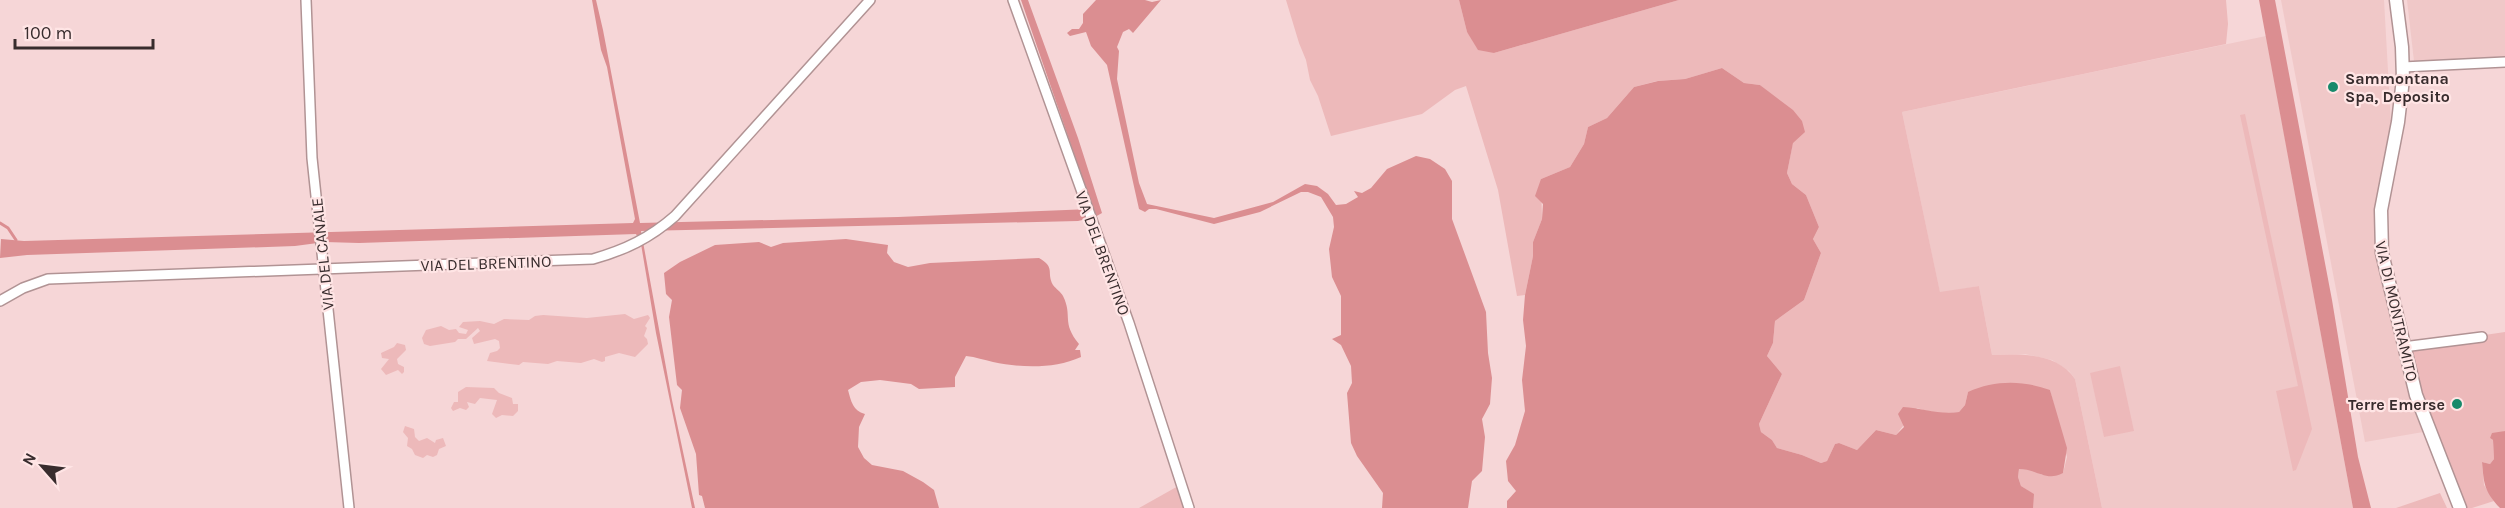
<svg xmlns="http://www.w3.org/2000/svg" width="2505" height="508" viewBox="0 0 2505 508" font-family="Karla,sans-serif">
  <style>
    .built { fill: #f0c8c8 }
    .green { fill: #edb9ba }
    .water { fill: #db8e91 }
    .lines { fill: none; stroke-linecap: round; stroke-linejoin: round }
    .stream { stroke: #db8e91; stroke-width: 3 }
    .minor-casing { stroke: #b19394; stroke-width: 12 }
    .major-casing { stroke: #b19394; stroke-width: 15 }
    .minor { stroke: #fff; stroke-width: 9 }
    .major { stroke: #fff; stroke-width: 12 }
    .poi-dot { fill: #178a6b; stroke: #ffe5e5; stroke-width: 2 }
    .labels { text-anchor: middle; stroke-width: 4.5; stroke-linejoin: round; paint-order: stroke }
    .poi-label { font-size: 16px; font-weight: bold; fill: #382c2d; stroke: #ffe5e5; text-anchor: start }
    .street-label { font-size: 16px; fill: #382c2d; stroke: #ffe5e5 }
  </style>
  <rect width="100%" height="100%" fill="#f6d6d7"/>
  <g class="built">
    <path d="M2281,0h103l8,142 -12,79 49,210 -64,11z"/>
    <path d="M2407,0h98v57l-91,4z"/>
    <path d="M2266,36l87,472h-251l-27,-129 -6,-8 -17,-11 -27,-6 -33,1 -13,-69 -39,7 -38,-181z"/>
  </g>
  <g class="green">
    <path d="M1286,0h173l8,32 27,21 185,-53h547l2,24 -2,20 -324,68 38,180 39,-6 13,69c29,-1 65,-3 83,24l27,129h-69v-14l-12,-8 -3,-9 1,-9 12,1 11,6 21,-2 4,-16 -17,-67 -82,2 -3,13 -6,7c-15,2 -28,1 -42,-4l-21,27 -20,-5 -19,20 -18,-7 -4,1 -8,17 -6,2 -19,-8 -25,-7 -5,-8 -11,-8 -2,-8 23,-50 -15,-18 6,-13 2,-22 29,-21 17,-47 -8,-14 6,-12 -13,-32 -14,-11 -5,-11 6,-31 -21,-47 -12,-10 -16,-2 -22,-15 -37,11 -28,2 -23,6 -27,31 -19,9 -4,17 -14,23 -29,12 1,40 -9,23v14l-8,39 -8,1 -19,-106 -32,-104 -11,4 -33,24 -91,22 -13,-40 -8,-16 -4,-20 -7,-17z"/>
    <path d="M2245,114l67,315 -16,41 -3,1 -17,-80 22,-5 -58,-271z"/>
    <path d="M625,314l9,5 14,-4 2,3 -5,8 2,2 -3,8 3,3 1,5 -13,13 -16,-4 -14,4v4l-3,1 -8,-3 -13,4 -24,-2 -9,3 -25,-2 -4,3 -32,-4 3,-8 7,-2 3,-3 -1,-7 -4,-2 -21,5 -2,-6 8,-7 -2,-3 -12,11h-8l-3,3 -25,4 -6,-2 -2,-6 4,-8 15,-4 8,4 7,-1 3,4 7,1 2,-4 -9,-3 4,-5 17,-1 14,3 10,-5 25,1 6,-4 8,-1 44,3z"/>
    <path d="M2505,332v99l-15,7 3,2 1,19 -4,5 -8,-2 2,23 10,16 -22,7h-12l-57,-161z"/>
    <path d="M397,343l8,2 1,5 -9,9 1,5 6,3v5l-2,2 -4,-4 -12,5 -5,-6 8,-10 -7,-1 -1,-5 13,-6z"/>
    <path d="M2120,366l14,65 -30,6 -14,-64z"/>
    <path d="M466,387l28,1 5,5 13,5 1,6h5v7l-5,5 -11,-1 -6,3 -4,-4 5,-14 -17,-2 -5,6 -8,-2 2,5 -3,3 -6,-2 -7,3 -2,-3 3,-6h4v-10z"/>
    <path d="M405,426l9,3 1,8 4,4 8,-3 8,5 1,-3 7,-2 3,8 -7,3 -2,6 -4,2 -6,-2 -4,3 -8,-3 -3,-6 -5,-3 1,-8 -5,-6z"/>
    <path d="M1180,485l9,23h-50z"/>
    <path d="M2440,493l7,15h-51z"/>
  </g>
  <g class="water">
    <path d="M592,0h4l7,30 37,193 258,-6 193,-8 1,-3 -71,-206h7l50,138 24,75 -7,4 -17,4 -437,10 31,169 23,108h-3l-36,-175 -15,-89 -5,-10 -277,9 -34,-1 -30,4 -268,9 -27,3 1,-19 23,2 609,-18 2,-4 -28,-152 -6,-17z"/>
    <path d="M1096,0h49l7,2 9,-2 -28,33 -4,-4 -6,3 -6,15 2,4 -2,28 22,104 8,21 67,14 59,-16 32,-18 12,2 11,8 8,11 10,-1 12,-7 -4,-6 8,2 9,-5 16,-19 29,-13 14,3 15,10 7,12v38l34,93 2,41 4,25 -2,26 -8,15 3,18 -3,34 -10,10 -4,27h-86l1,-15 -26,-37 -6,-13 -4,-50 5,-10 -1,-17 -10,-21 -9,-6 9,-4v-39l-9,-19 -3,-28 5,-22 -1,-10 -12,-20 -13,-5h-7l-41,20 -46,12 -58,-15h-7l-4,3 -6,-3 -32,-144 -16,-19 -5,-14 -16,4 -3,-3 5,-4h7l4,-6v-9z"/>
    <path d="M1459,0h220l-185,53 -16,-3 -11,-18z"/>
    <path d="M2259,0h16l57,300 26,157 13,51h-18z"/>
    <path d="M1722,68l22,15 16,2 33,25 9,11 3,11 -12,11 -6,30 5,11 14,11 13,32 -6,12 8,14 -17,47 -29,21 -2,22 -6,13 15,18 -23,50 2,8 11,8 5,8 25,7 19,8 6,-2 8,-17 4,-1 18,7 19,-20 20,5 8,-8 -6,-13 5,-7c20,1 36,8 56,5l6,-7 3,-13c26,-12 55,-12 82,-2l17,58 -4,25c-17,9 -26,-4 -44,-4l-1,8 3,9 13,8 -1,14h-526v-7l9,-10 -8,-10 -2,-20 9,-16 10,-34 -3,-31 4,-34 -3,-26 2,-25 8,-39v-14l9,-23 1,-15 -8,-8 6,-17 29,-12 14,-23 4,-17 19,-9 27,-31 24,-6 27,-2z"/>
    <path d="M846,239l42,6 -1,8 7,9 14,5 22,-4 109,-5c17,10 7,14 14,27 3,4 8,7 10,11 10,20 -2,26 16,48l-4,6h5l1,7c-27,12 -59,11 -88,5 -9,-2 -17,-5 -27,-6l-11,21v10l-36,2 -8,-5 -31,-4 -19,2 -13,8c3,11 5,21 17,24l-6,13 -1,20 6,11 8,7 31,6 20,11 11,8 5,18h-234l-3,-12 -3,-1 -3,-41 -16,-46 2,-18 -5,-5 -8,-68 3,-17 -6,-6 -2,-21 16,-11 35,-17 44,-3 12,5 12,-4z"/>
    <path d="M2505,431v77h-5c-16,-17 -16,-24 -18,-46l8,2 4,-5 -1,-19 -3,-2 2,-5z"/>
  </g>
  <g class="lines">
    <path class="stream" d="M0,223l8,5 8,12"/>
    <defs>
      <g id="minor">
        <path d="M306,0l6,158 37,350"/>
        <path d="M1013,0l116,323 60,185"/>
        <path d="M2403,67l102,-5"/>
        <path d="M0,301l23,-13 25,-9 545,-20c32,-9 57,-21 82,-43l195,-216"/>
        <path d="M2403,347l79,-10"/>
      </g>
      <path id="major" d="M2396,0l6,47 1,32 -5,43 -17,88 1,43 34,142 44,113"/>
    </defs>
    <use href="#minor" class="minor-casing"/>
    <use href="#major" class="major-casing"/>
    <use href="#minor" class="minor"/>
    <use href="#major" class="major"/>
  </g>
  <g class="poi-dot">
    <circle cx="2333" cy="87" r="6"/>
    <circle cx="2457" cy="404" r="6"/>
  </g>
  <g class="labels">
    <g class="poi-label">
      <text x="2345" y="84">Sammontana<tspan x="2345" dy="18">Spa, Deposito</tspan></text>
      <text x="2445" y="410" text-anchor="end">Terre Emerse</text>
    </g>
    <g class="street-label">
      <text transform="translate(1103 253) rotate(70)" y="6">VIA DEL BRENTINO</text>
      <text transform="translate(322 254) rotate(-96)" y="6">VIA DEL CANALE</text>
      <text transform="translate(486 263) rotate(-2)" y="6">VIA DEL BRENTINO</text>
      <text transform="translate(2397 311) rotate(77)" y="6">VIA DI MONTRAMITO</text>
    </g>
  </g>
  <g transform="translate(42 466) rotate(298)" stroke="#ffe5e5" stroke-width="4.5" paint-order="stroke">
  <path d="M0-4.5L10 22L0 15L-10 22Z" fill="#382c2d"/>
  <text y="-9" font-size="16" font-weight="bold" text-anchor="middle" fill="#382c2d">N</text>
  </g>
  <path d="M15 39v9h138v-9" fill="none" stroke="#382c2d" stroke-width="3"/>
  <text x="24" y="39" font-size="18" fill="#382c2d" stroke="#ffe5e5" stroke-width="4.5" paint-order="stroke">100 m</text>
</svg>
